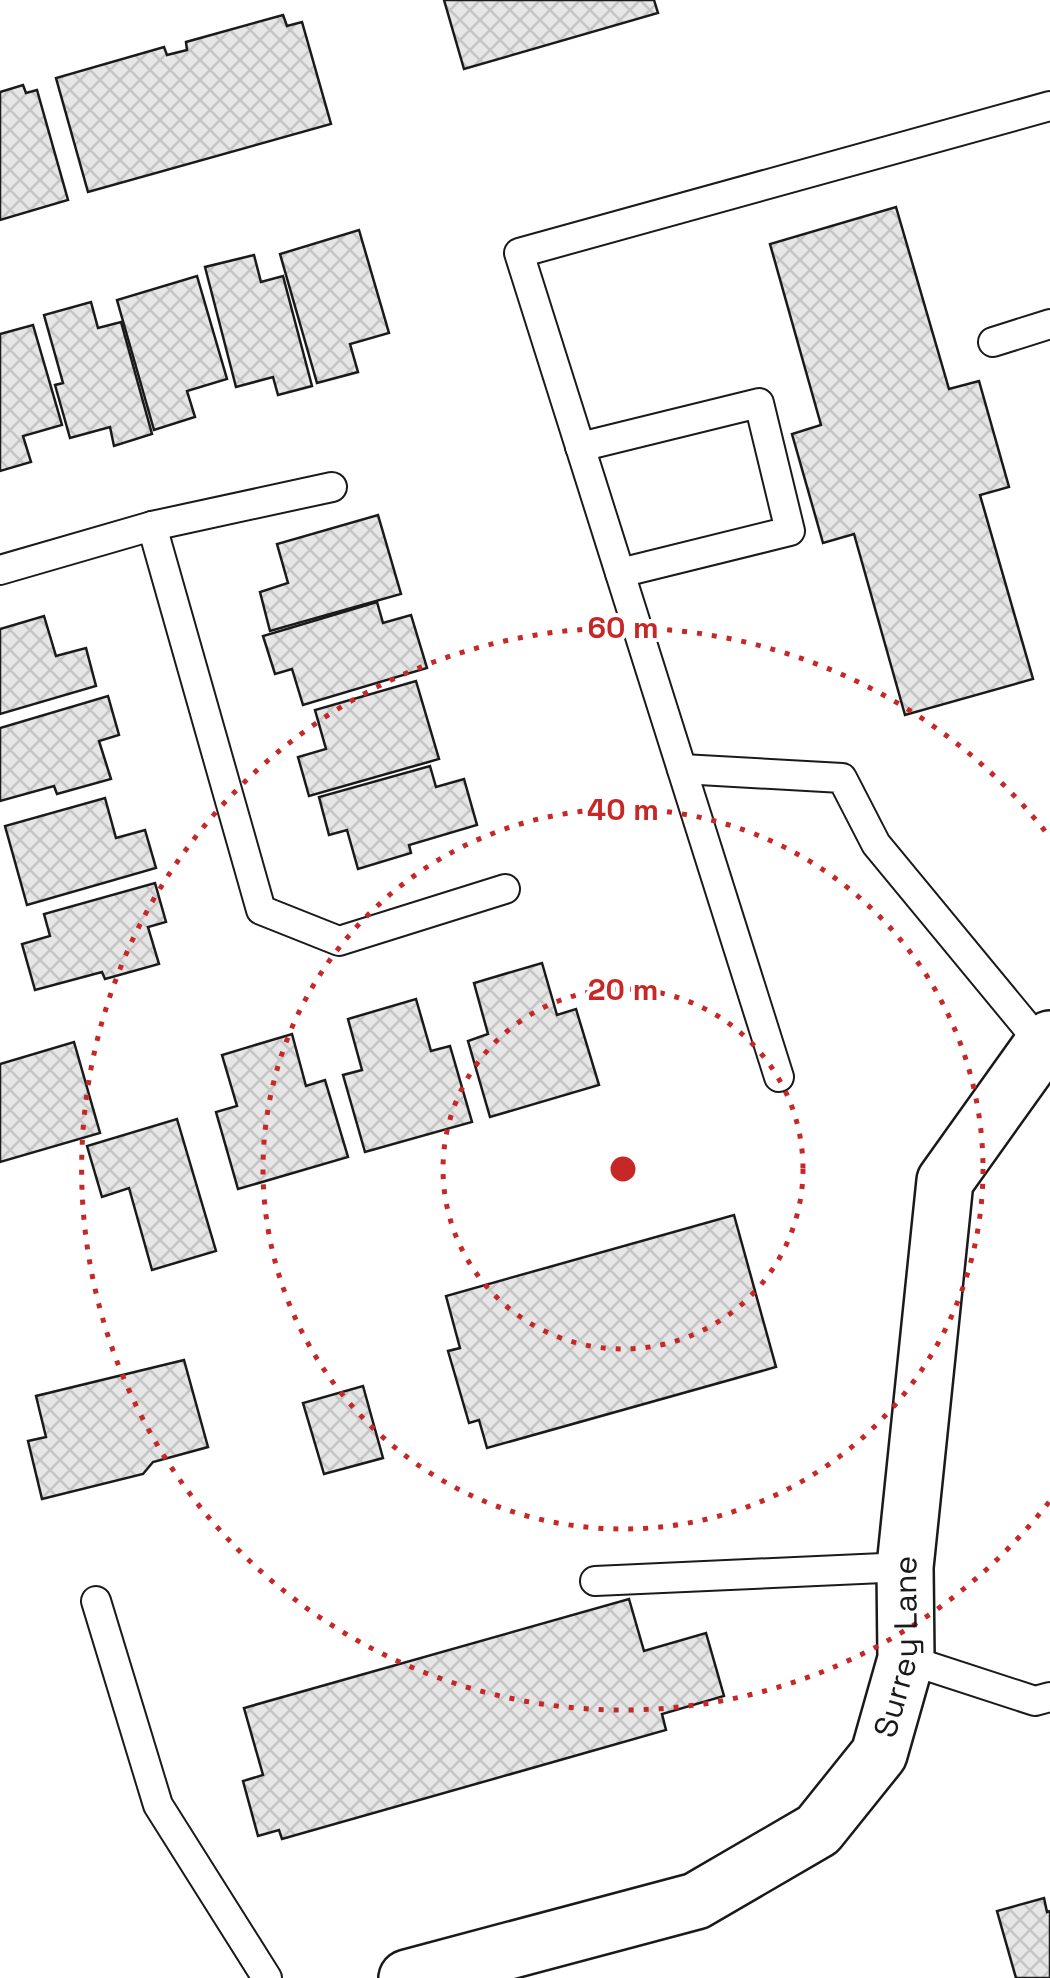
<svg xmlns="http://www.w3.org/2000/svg" width="1050" height="1978" viewBox="0 0 1050 1978" font-family="'Space Grotesk',sans-serif">
  <style>
    .building { fill: url(#building-cross-hatch); stroke: #1a1a1a; stroke-width: 2.5 }
    .lines { fill: none; stroke-linecap: round; stroke-linejoin: round }
    .lane-casing { stroke: #1a1a1a; stroke-width: 32 }
    .street-casing { stroke: #1a1a1a; stroke-width: 60 }
    .lane { stroke: #fff; stroke-width: 28 }
    .street { stroke: #fff; stroke-width: 55 }
    .ring { fill: none; stroke: #c62828; stroke-width: 5; stroke-dasharray: 5 10 }
    .labels { text-anchor: middle; stroke-width: 8; stroke-linejoin: round; paint-order: stroke }
    .street-label { font-size: 32px; fill: #1a1a1a; stroke: #fff }
    .centre { fill: #c62828; stroke: #fff; stroke-width: 5 }
    .ring-label { font-size: 30px; text-anchor: middle; font-weight: bold; fill: #c62828; stroke: #fff; stroke-width: 8; stroke-linejoin: round; paint-order: stroke }
  </style>
  <defs>
    <pattern id="building-cross-hatch" width="8" height="8" patternUnits="userSpaceOnUse" patternTransform="scale(2.5)"><rect width="8" height="8" fill="#e6e6e6"/><path d="M0 0l8 8M0 8l8-8" fill="none" stroke="#c5c5c5"/></pattern>
  </defs>
  <rect width="100%" height="100%" fill="#fff"/>
  <g class="building">
    <path d="M444,0h210l4,13 -194,56z"/>
    <path d="M283,15l4,11 15,-4 29,102 -243,68 -32,-114 108,-31 3,8 20,-5 -1,-8z"/>
    <path d="M23,85l3,8 11,-3 31,110 -68,20v-128z"/>
    <path d="M896,207l53,182 30,-8 30,106 -29,8 53,184 -128,36 -51,-181 -31,9 -31,-109 29,-9 -51,-181z"/>
    <path d="M359,230l30,103 -39,11 8,28 -41,11 -37,-129z"/>
    <path d="M254,255l7,27 22,-6 29,110 -34,9 -5,-18 -37,10 -31,-120z"/>
    <path d="M197,276l30,103 -40,12 8,26 -41,13 -37,-130z"/>
    <path d="M91,302l7,26 23,-6 31,112 -38,12 -4,-19 -40,11 -15,-53 8,-2 -19,-68z"/>
    <path d="M33,325l29,100 -39,11 8,26 -31,9v-137z"/>
    <path d="M378,515l23,79 -131,37 -10,-39 28,-9 -11,-39z"/>
    <path d="M377,602l6,21 28,-8 16,53 -124,37 -11,-36 -17,5 -12,-38z"/>
    <path d="M44,616l12,40 30,-8 10,38 -96,28v-85z"/>
    <path d="M416,681l23,78 -130,37 -11,-39 28,-8 -11,-39z"/>
    <path d="M108,696l11,39 -20,6 12,38 -54,15 -3,-8 -54,15v-73z"/>
    <path d="M430,766l6,21 28,-8 13,46 -68,20 2,8 -53,16 -11,-39 -18,5 -10,-38z"/>
    <path d="M105,798l11,40 29,-8 11,38 -129,37 -22,-79z"/>
    <path d="M155,883l11,39 -18,5 11,37 -54,15 -3,-7 -67,18 -13,-46 28,-8 -6,-22z"/>
    <path d="M542,963l15,52 19,-6 23,76 -109,32 -22,-76 20,-7 -14,-51z"/>
    <path d="M416,999l15,52 19,-5 22,76 -107,30 -22,-77 19,-5 -14,-51z"/>
    <path d="M292,1034l14,52 19,-6 23,77 -110,32 -22,-77 21,-6 -15,-51z"/>
    <path d="M74,1042l26,91 -100,29v-98z"/>
    <path d="M177,1119l39,132 -64,19 -23,-82 -27,9 -15,-51z"/>
    <path d="M734,1215l42,152 -289,81 -8,-28 -10,3 -21,-72 12,-3 -14,-52z"/>
    <path d="M184,1360l24,87 -55,15 -10,12 -101,25 -14,-58 18,-4 -10,-41z"/>
    <path d="M363,1386l20,72 -59,16 -21,-71z"/>
    <path d="M629,1599l15,52 62,-18 18,63 -62,18 4,16 -384,109 -3,-9 -21,6 -15,-55 20,-6 -19,-67z"/>
    <path d="M1044,1898l3,14 3,-1v67h-34l-19,-67z"/>
  </g>
  <g class="lines">
    <defs>
      <g id="lane">
        <path d="M993,342l57,-18"/>
        <path d="M580,447l179,-44 31,128 -170,42"/>
        <path d="M152,526l109,384 78,31 166,-52"/>
        <path d="M0,570l152,-44 180,-39"/>
        <path d="M682,769l160,9 34,66 166,201"/>
        <path d="M779,1077l-260,-824 531,-147"/>
        <path d="M595,1581l310,-14"/>
        <path d="M96,1601l62,204 109,173"/>
        <path d="M906,1659l129,42 15,-4"/>
      </g>
      <g id="street">
        <path id="s1" d="M407,1978l289,-77 122,-71 61,-76 27,-95 -1,-92 40,-386 97,-136 8,-6"/>
      </g>
    </defs>
    <use href="#lane" class="lane-casing"/>
    <use href="#street" class="street-casing"/>
    <use href="#lane" class="lane"/>
    <use href="#street" class="street"/>
  </g>
  <g class="ring">
    <circle cx="623" cy="1169" r="180"/>
    <circle cx="623" cy="1169" r="360"/>
    <path d="M1049 1502A541 541 0 1 1 1049 836"/>
  </g>
  <g class="labels">
    <g class="street-label">
      <text dy="11" stroke="none"><textPath href="#s1" startOffset="648">Surrey Lane</textPath></text>
    </g>
  </g>
  <circle cx="623" cy="1169" r="15" class="centre"/>
  <g class="ring-label">
    <text x="623" y="638">60 m</text>
    <text x="623" y="820">40 m</text>
    <text x="623" y="1000">20 m</text>
  </g>
</svg>
